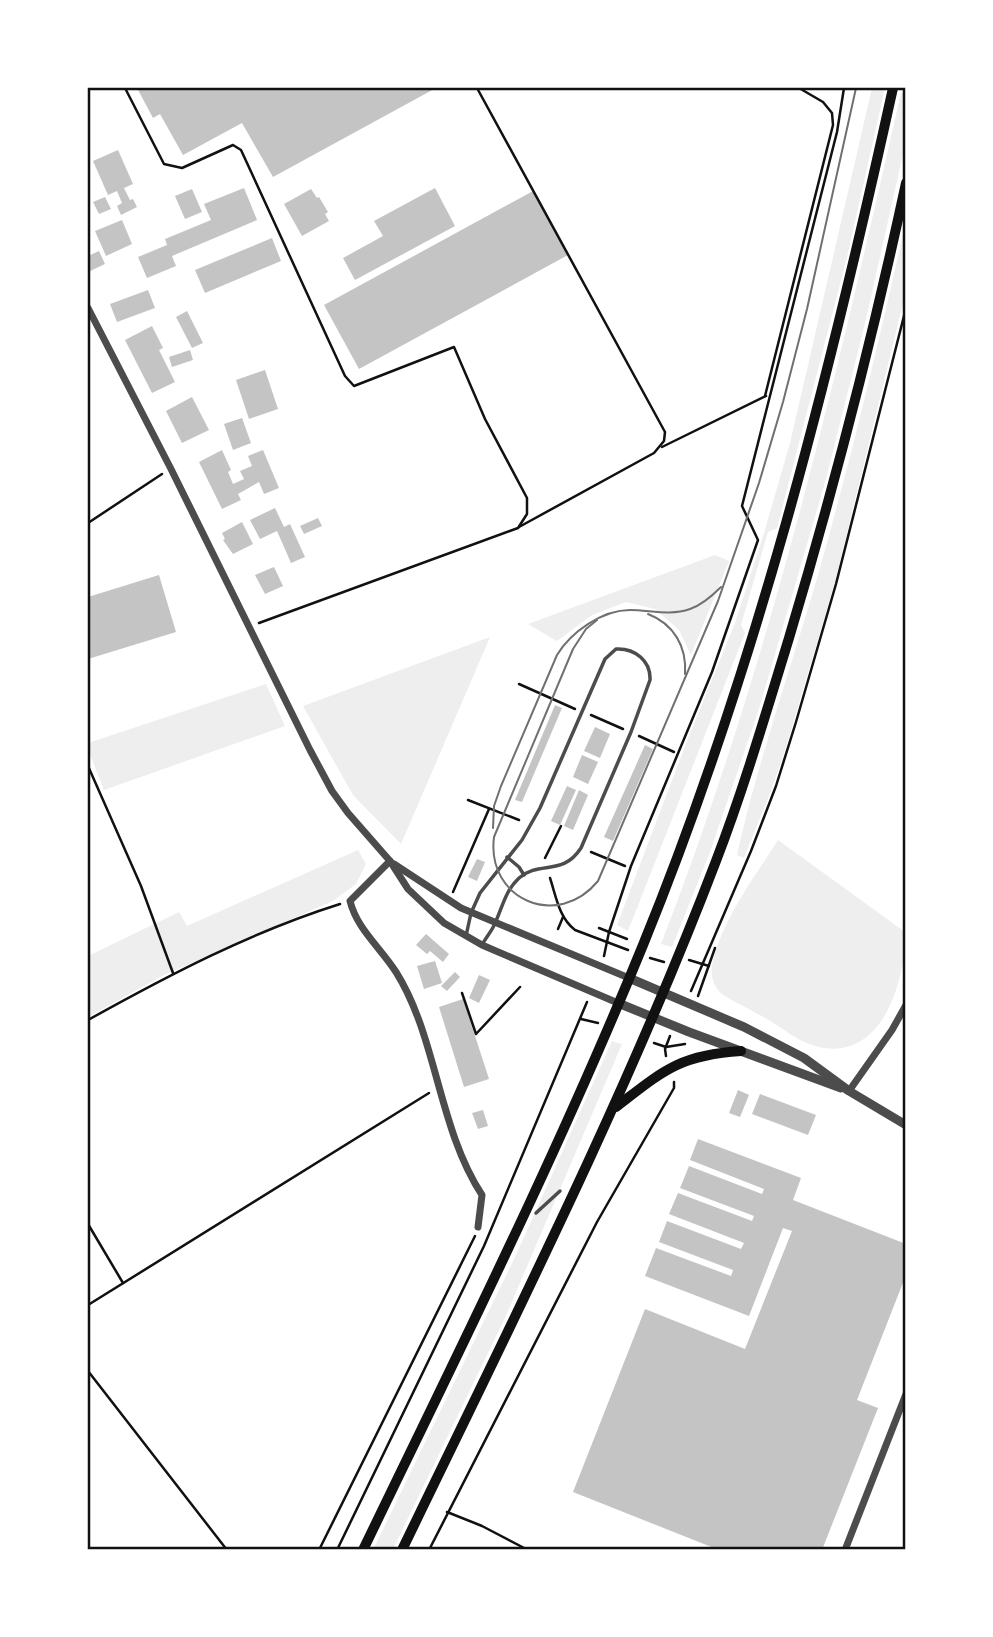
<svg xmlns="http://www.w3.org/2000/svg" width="993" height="1637" viewBox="0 0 993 1637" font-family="'Source Serif 4',serif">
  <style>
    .green { fill: #eee }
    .building { fill: #c4c4c4 }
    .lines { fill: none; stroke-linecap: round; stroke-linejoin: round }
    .path { stroke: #111; stroke-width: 2.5 }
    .service { stroke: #4c4c4c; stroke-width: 3.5 }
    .minor { stroke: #4c4c4c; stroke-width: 7 }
    .tertiary { stroke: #4c4c4c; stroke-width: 9 }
    .primary { stroke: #111; stroke-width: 10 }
    .tram { stroke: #707070; stroke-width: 2 }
    .neatline { fill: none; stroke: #111; stroke-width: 2.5 }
  </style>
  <rect width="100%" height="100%" fill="#fff"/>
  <g class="green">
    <path d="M872,88h13l-38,169 -70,271 -9,4 -27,93 4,8 -117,298 -11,-6 70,-184 48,-118 29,-90 26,-90z"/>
    <path d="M901,93l4,1v51l-38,170 -41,164 -67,230 -49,143 -38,95 -11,-3c107,-275 175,-564 240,-851z"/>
    <path d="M905,225v70l-69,283 -49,166 -16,47 -27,67 -7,-3c21,-95 54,-187 81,-280 33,-116 61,-233 87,-350z"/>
    <path d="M715,555l14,6 -38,94 -12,-25 -24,-21 -29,-7 -34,13 -35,26 -29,-17z"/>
    <path d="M490,637l-89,207 -48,-49 -50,-89z"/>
    <path d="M266,684l19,42 -181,64 -16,-41v-6z"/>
    <path d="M778,840l127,92c1,56 -29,143 -103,109 -9,-4 -18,-12 -27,-17 -17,-11 -35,-19 -52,-29 -10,-8 -14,-22 -10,-34 11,-44 41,-83 65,-121z"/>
    <path d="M358,850l8,14 -10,20 -23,17 -169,74 -76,42v-61l91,-44 8,14z"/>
    <path d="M612,1041l10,3 -117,274 -112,231 -20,1 143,-295z"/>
  </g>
  <g class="building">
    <path d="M137,88h299l-163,89 -31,-54 -59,32 -23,-41 -7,4z"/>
    <path d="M118,150l15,34 -9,4 6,12 3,-1 4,8 -16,8 -4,-9 5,-3 -5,-12 -9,4 -15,-34z"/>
    <path d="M244,188l13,32 -85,36 4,10 -29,12 -9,-21 29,-12 -2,-6 46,-19 -7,-16z"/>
    <path d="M435,188l20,38 -100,54 -12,-22 40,-22 -9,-15z"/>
    <path d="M192,189l10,23 -17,7 -10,-23z"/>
    <path d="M311,189l6,9 2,-1 9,15 -3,2 4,7 -27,15 -18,-32z"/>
    <path d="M533,191l35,64 -209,114 -35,-64z"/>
    <path d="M105,197l6,12 -12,5 -6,-12z"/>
    <path d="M122,220l10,24 -26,12 -11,-25z"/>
    <path d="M272,238l9,23 -76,32 -10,-23z"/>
    <path d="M99,251l6,13 -17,8v-16z"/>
    <path d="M148,290l7,18 -38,14 -7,-18z"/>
    <path d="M187,311l16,32 -11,5 -16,-31z"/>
    <path d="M152,326l11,22 -4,2 16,32 -23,11 -27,-53z"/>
    <path d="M190,350l3,10 -21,7 -3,-10z"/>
    <path d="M265,370l13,39 -29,10 -13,-39z"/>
    <path d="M192,397l17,33 -27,13 -16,-32z"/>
    <path d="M242,418l9,25 -18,7 -9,-26z"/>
    <path d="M222,450l9,20 -3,2 5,12 11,-5 -4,-8 12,-5 -4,-10 15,-6 16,38 -15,6 -5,-12 -21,12 3,6 -19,9 -23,-47z"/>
    <path d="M275,508l9,19 6,-3 15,33 -14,6 -14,-32 -17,8 -10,-19z"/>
    <path d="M318,518l4,8 -18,8 -4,-8z"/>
    <path d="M242,522l11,22 -20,10 -10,-14 2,-1 -3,-6z"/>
    <path d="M274,567l9,19 -18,8 -10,-19z"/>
    <path d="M159,575l17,57 -88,27v-62z"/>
    <path d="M555,705l7,3 -40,94 -7,-2z"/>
    <path d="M595,727l15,7 -10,24 -16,-7z"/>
    <path d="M645,745l8,4 -40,92 -9,-4z"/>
    <path d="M582,755l16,7 -10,22 -15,-7z"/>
    <path d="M567,786l9,4 -16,35 -9,-4z"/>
    <path d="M579,790l9,5 -15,35 -9,-4z"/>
    <path d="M477,859l8,3 -8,19 -9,-4z"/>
    <path d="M426,934l23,20 -6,8 -13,-11 -3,3 -11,-9z"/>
    <path d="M435,961l7,22 -18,6 -7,-23z"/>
    <path d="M455,972l5,5 -13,14 -6,-5z"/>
    <path d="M479,975l11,5 -11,23 -10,-5z"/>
    <path d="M463,999l26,80 -25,8 -25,-80z"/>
    <path d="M738,1090l11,5 -9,22 -11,-4z"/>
    <path d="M760,1094l56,21 -8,20 -56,-21z"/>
    <path d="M483,1110l5,16 -10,3 -6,-16z"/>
    <path d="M698,1139l103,39 -8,22 113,44v31l-49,125 21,8 -56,142h-103l-146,-58 72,-183 100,40 47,-118 -9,-3 -34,88 -104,-40 11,-28 75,28 2,-6 -74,-28 8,-21 74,28 3,-6 -75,-29 9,-21 74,28 2,-5 -74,-28 9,-22 73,28 2,-5 -74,-29z"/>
  </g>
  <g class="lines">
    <g class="path">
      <path d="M125,88l39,76 18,4 51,-23 8,5 104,226 9,10 100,-39 31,72 42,79v16l-9,14 -259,95"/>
      <path d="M477,88l188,344 -1,9 -10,12 -135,74"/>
      <path d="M765,396l68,-271 -1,-12 -9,-11 -24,-14"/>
      <path d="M662,447l104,-51"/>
      <path d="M88,523l74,-49"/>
      <path d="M519,684l56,25"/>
      <path d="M591,715l32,14"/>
      <path d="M639,736l35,16"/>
      <path d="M88,766l53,120 32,87"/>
      <path d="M468,800l51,20"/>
      <path d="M591,852l34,14"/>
      <path d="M545,858l16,-32"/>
      <path d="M550,878c6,18 9,40 25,52l53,20"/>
      <path d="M453,892l36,-83"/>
      <path d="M599,928l28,11"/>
      <path d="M558,929l5,-12"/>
      <path d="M604,956l5,-24 22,-66 81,-194 46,-132 -16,-34 95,-374 7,-44"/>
      <path d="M650,958l14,4"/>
      <path d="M689,960l20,6"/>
      <path d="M691,991l60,-140 25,-65 20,-64 40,-138 70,-276"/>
      <path d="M462,993l14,41 44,-47"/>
      <path d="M698,996l17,-48"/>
      <path d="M581,1019l17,4"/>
      <path d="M88,1020c81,-45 163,-88 252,-116"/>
      <path d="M654,1043l12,4 19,-3"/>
      <path d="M666,1056l-1,-7 5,-13"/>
      <path d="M88,1224l35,59"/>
      <path d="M88,1305l341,-212"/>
      <path d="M88,1371l139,179"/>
      <path d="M447,1512l35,14 46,24"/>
      <path d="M319,1550l156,-314"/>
      <path d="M337,1550l147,-304 103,-244"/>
      <path d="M429,1550l168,-328 77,-134v-6"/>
    </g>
    <g class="service">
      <path d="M507,857l12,10 5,8"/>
      <path d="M466,936l5,-23 9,-20 42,-53 18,-32 65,-149 11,-10c19,-1 35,12 34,31l-19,52 -50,116c-19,29 -41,12 -62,30 -13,12 -16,27 -23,43 -3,9 -10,16 -14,24"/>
      <path d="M536,1213l24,-22"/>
    </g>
    <g class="minor">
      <path d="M88,308l83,161 139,281 22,41 16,22 42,48 18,28 36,34 38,22 136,58"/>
      <path d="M390,861l-40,40c7,28 30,46 46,71 41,65 42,156 86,223l-4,32"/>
      <path d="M394,864l67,44 168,70"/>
      <path d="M849,1091l43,-61 14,-25"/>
      <path d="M845,1550l61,-156"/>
    </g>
    <g class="tertiary">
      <path d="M629,978l115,49 60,31 45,33 57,34"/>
      <path d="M618,1003l71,29 152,56"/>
    </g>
    <g class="primary">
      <path d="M616,1107c47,-36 63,-52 125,-56"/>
      <path d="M363,1550c97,-201 196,-399 280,-605 113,-277 186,-566 250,-857"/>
      <path d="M402,1550c110,-228 224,-453 314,-689 28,-73 50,-148 73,-223 45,-150 84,-302 117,-455"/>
    </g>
    <g class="tram">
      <path d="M648,614c26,10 39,33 37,60"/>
      <path d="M597,620l-11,9 -13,20 -79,188c-8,63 64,93 104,44l120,-280 41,-118 24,-81 24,-93 49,-221"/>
      <path d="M493,828l1,-22 7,-20 56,-131c14,-23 45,-45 73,-45 20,0 40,6 60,-1 12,-4 22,-13 31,-22"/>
    </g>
  </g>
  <rect width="993" height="1637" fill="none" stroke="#ffffff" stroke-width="178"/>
  <rect x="89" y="89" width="815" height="1459" class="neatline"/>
</svg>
